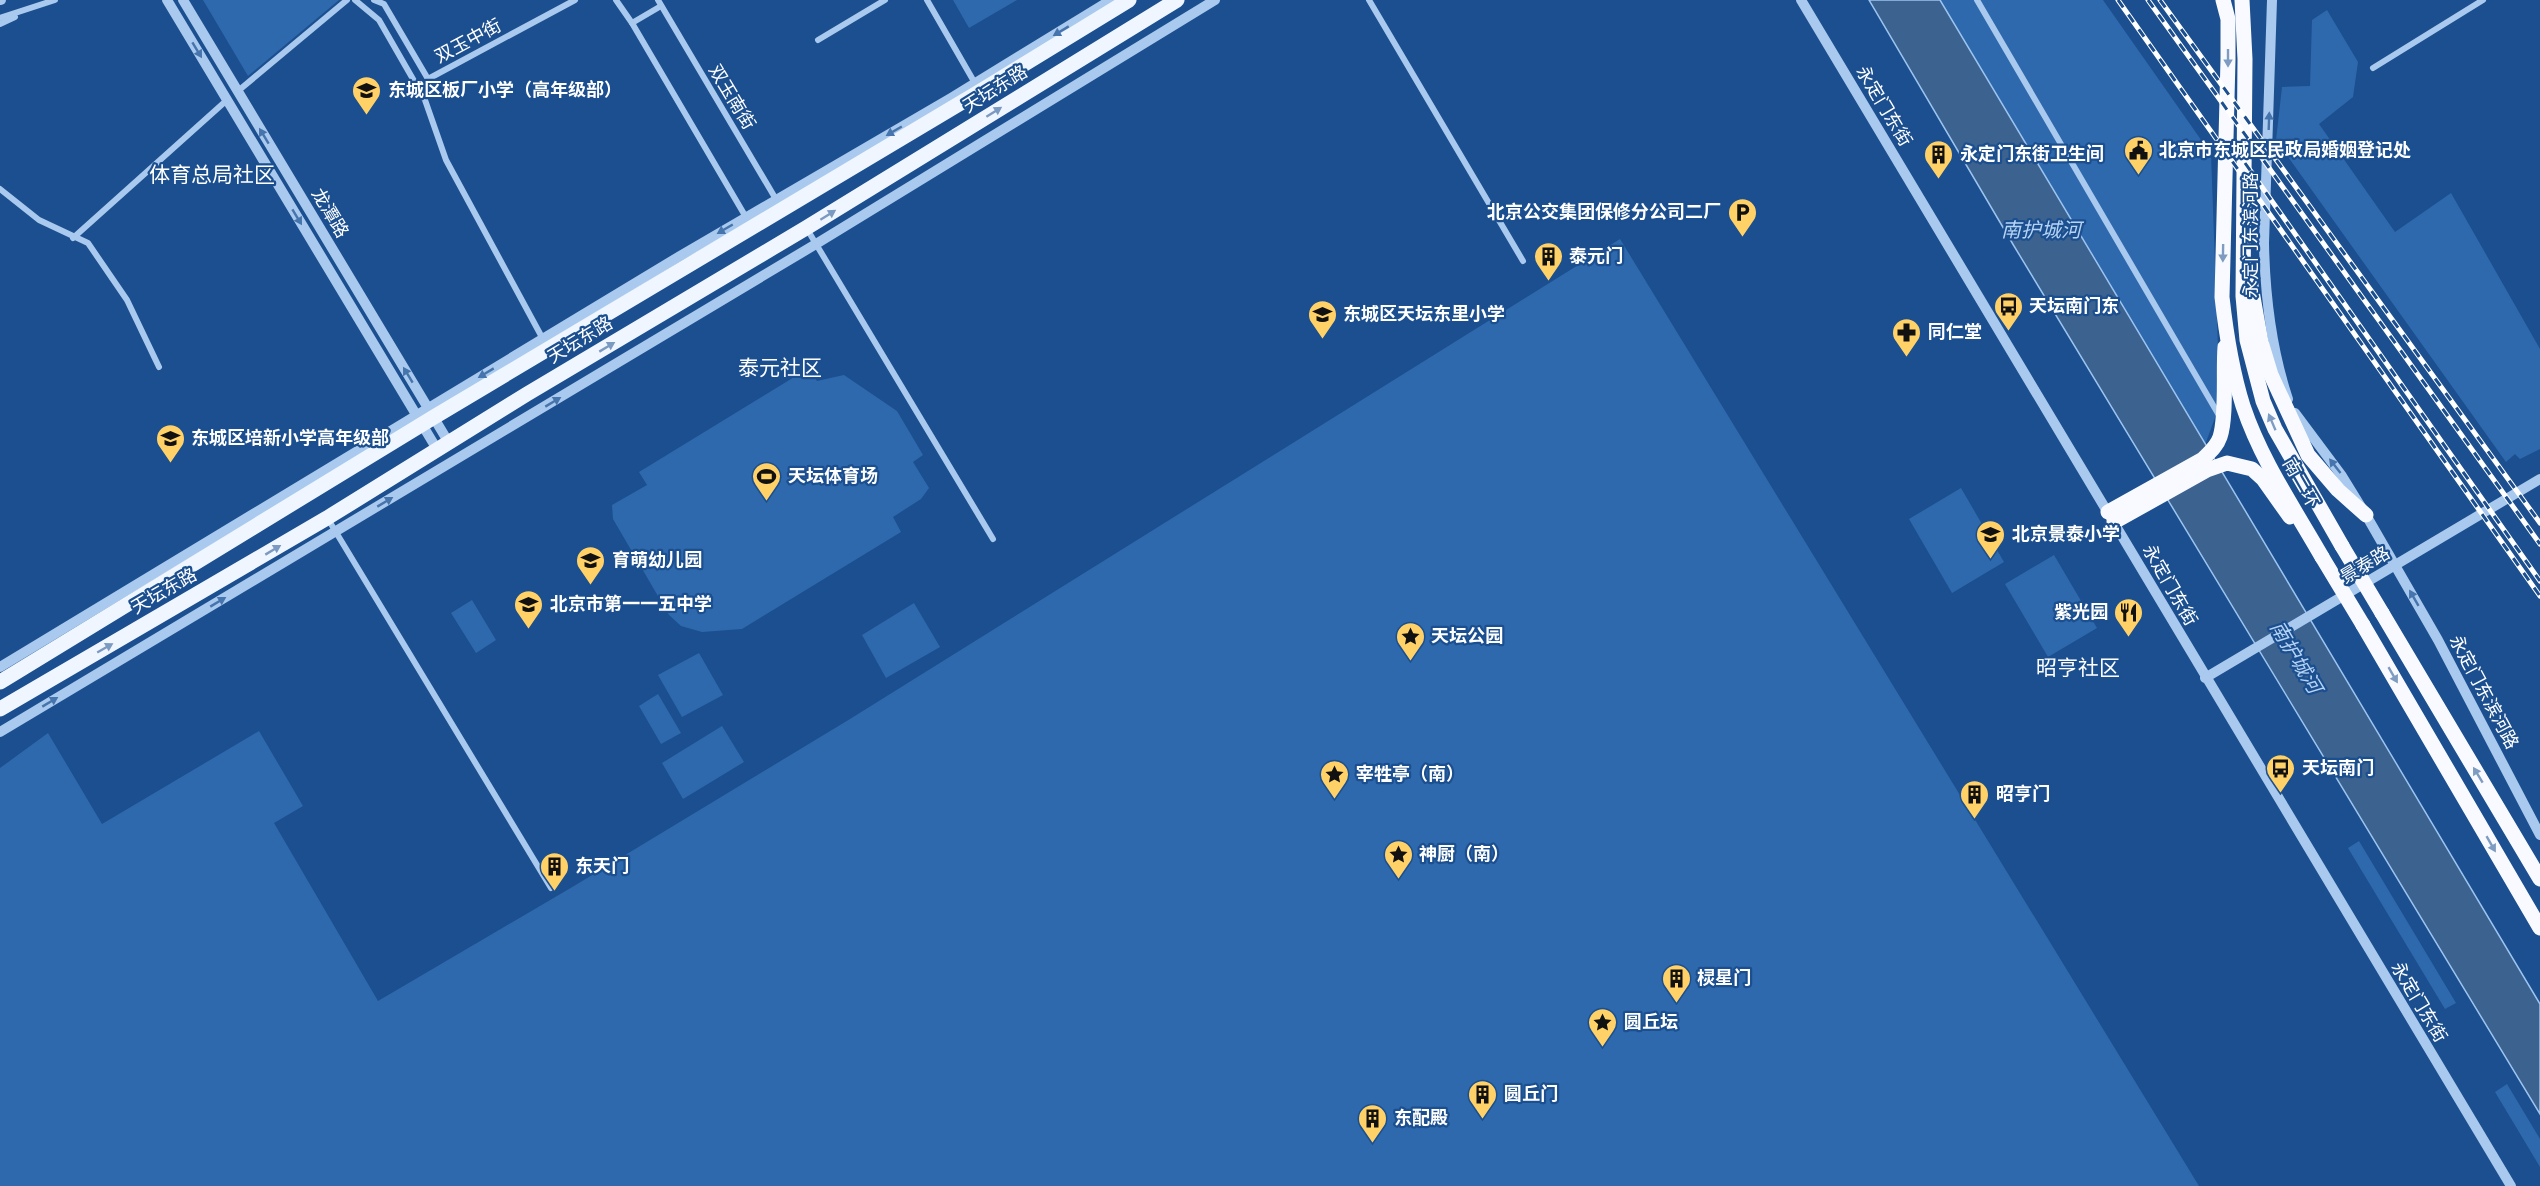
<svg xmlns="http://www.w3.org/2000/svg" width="2540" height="1186" viewBox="0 0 2540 1186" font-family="'Exo 2','Noto Sans SC',sans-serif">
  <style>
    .green { fill: #2e69ad }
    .water { fill: #3c6290; stroke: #9cc4f0; stroke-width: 1.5 }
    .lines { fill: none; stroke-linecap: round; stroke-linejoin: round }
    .minor { stroke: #a9c9ee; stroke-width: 6 }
    .tertiary { stroke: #a9c9ee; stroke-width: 10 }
    .primary { stroke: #f0f6ff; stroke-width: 15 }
    .trunk { stroke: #f8faff; stroke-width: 15 }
    .rail-casing { stroke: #fff; stroke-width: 5 }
    .rail { stroke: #1b4f8f; stroke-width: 3; stroke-dasharray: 9; stroke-linecap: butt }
    .trunk-bridge { stroke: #f8faff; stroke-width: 15 }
    .oneway { fill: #4674ac }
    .oneway2 { fill: #7e9cc1 }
    .oneway3 { fill: #7b9ac1 }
    .labels { text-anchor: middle; stroke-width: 4.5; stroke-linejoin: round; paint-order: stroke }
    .street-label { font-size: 18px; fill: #fff; stroke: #1b4f8f }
    .poi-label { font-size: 18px; font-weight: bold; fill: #fff; stroke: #1b4f8f; text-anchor: start }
    .water-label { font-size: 20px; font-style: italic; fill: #b5d3f5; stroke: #1b4f8f }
    .quarter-label { font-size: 21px; fill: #fff; stroke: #1b4f8f }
  </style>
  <rect width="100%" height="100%" fill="#1b4f8f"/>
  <g class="green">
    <path d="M203,0h136l-91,76z"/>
    <path d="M953,0h64l-48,28z"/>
    <path d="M1940,0h163l108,154 9,250 -15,41z"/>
    <path d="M2327,10l31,52 -5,35 -34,27 76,108 56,-39 89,156v100l-20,10 -5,-5 -9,8 -230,-322 6,-53 28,-1 2,-66z"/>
    <path d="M1620,239l579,947h-2199v-418l48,-35 54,91 157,-93 44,75 -29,17 104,178 196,-115 276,-167z"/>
    <path d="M809,368l8,13 27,-6 53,36 26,44 -10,7 16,26 -8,11 -28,18 8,15 -159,97 -40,3 -21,-6 -12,-11 -56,-96 -1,-14 35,-20 -8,-13z"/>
    <path d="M1961,488l43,74 -52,31 -43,-74z"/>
    <path d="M2054,555l43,73 -49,29 -43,-73z"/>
    <path d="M472,600l24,40 -20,13 -25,-40z"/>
    <path d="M914,603l26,44 -54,31 -24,-43z"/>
    <path d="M699,653l24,42 -41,22 -24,-42z"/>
    <path d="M658,694l23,39 -20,11 -22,-38z"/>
    <path d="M722,726l22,36 -61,37 -21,-36z"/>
    <path d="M2359,841l97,162 -11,6 -97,-161z"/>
    <path d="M2507,1084l33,55v28l-45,-75z"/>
  </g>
  <path class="water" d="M1869,0h71l600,1004v110l-526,-868z"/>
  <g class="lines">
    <g class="minor">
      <path d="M355,0l24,20 46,80 21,60 98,181"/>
      <path d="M374,0l10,4 44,75 147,-79"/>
      <path d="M616,0l16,23 29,-17"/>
      <path d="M658,0l119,201"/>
      <path d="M927,0l49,85"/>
      <path d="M1369,0l154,261"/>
      <path d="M1977,0l243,417"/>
      <path d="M0,18l55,-18"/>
      <path d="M632,23l115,196"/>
      <path d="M0,24l15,-7"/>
      <path d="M818,40l67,-40"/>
      <path d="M2373,68l110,-68"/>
      <path d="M238,91l109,-91"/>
      <path d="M0,189l39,31 49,23 39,57 32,67"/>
      <path d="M807,229l186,310"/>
      <path d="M73,238l154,-138"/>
      <path d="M328,519l223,369"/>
    </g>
    <g class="tertiary">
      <path d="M0,0h1"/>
      <path d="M167,0l271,451"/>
      <path d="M183,0l266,443"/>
      <path d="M1801,0l710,1186"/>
      <path d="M2272,0l-8,243c1,53 7,105 24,156"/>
      <path d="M2295,413l47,63 24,39 72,125 102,195"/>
      <path d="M0,667l680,-411 271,-158 160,-98"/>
      <path d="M2205,678l335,-199"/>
      <path d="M0,732l816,-488 399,-244"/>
    </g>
    <g class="primary">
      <path d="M0,682l434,-265 545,-325 150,-92"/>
      <path d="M0,709l327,-191 200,-124 279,-166 371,-228"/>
    </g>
    <g class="trunk">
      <path d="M2223,0l5,19v40l-6,238c4,36 10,74 21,109 18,54 51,102 79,151"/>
      <path d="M2242,0l3,59 -2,237 4,44 16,61 12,28 67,117"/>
      <path d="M2250,280l11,62 10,33 37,80 30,35 28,25"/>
      <path d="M2108,512l95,-53c7,-7 14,-13 17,-22 7,-21 3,-66 5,-90"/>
      <path d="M2114,522l93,-52 20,-7 25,6 11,10 27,38"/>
      <path d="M2382,613l158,266"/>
      <path d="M2363,625l177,303"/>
    </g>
    <defs>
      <g id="rail">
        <path d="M2118,0l422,596"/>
        <path d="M2148,0l392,544"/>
        <path d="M2160,0l380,523"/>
        <path d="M2245,163l295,418"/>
      </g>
    </defs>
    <use href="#rail" class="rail-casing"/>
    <use href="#rail" class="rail"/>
    <g class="trunk-bridge">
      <path d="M2342,546l40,67"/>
      <path d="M2322,557l41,68"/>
    </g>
  </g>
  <defs><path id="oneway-solid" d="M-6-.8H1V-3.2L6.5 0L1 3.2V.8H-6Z" transform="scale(1.5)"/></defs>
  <g class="oneway">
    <use href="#oneway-solid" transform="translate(1061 31) rotate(149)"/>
    <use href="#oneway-solid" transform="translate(197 50) rotate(59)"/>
    <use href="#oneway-solid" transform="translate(2269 121) rotate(-88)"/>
    <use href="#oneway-solid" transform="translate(894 131) rotate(150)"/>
    <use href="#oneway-solid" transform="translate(264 136) rotate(-121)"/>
    <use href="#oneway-solid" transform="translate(297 217) rotate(59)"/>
    <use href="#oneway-solid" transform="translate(725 229) rotate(150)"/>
    <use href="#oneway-solid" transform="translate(486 373) rotate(149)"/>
    <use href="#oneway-solid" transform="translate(408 375) rotate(-121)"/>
    <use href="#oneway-solid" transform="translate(553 402) rotate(-31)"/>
    <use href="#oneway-solid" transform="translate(2335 466) rotate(-128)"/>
    <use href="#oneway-solid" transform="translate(385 502) rotate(-31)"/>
    <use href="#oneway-solid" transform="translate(2414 598) rotate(-120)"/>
    <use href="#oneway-solid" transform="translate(218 602) rotate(-31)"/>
    <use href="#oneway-solid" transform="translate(50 702) rotate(-31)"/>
  </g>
  <g class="oneway2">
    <use href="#oneway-solid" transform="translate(2228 58) rotate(90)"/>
    <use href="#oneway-solid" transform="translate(2223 253) rotate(91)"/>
    <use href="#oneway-solid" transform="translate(2272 422) rotate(-113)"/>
    <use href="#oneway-solid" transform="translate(2393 675) rotate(60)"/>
    <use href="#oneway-solid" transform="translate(2478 775) rotate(-121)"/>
    <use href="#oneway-solid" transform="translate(2491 844) rotate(60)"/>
  </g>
  <g class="oneway3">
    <use href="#oneway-solid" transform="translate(994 112) rotate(-32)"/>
    <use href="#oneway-solid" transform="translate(828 215) rotate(-32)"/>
    <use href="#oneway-solid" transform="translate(607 347) rotate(-31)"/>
    <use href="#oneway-solid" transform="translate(273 550) rotate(-31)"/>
    <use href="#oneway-solid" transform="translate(105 648) rotate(-30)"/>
  </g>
  <defs>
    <symbol id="school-pin" viewBox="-11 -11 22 30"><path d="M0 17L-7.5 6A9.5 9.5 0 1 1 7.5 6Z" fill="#ffd166" stroke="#1b4f8f"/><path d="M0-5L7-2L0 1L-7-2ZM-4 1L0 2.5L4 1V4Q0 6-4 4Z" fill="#111"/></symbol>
    <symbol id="civic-pin" viewBox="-11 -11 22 30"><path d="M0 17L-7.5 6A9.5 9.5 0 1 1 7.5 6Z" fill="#ffd166" stroke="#1b4f8f"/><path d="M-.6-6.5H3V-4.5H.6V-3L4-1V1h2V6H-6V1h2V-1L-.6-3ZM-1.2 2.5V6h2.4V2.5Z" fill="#111"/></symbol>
    <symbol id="building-pin" viewBox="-11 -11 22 30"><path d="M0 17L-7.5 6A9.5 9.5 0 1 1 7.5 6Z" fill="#ffd166" stroke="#1b4f8f"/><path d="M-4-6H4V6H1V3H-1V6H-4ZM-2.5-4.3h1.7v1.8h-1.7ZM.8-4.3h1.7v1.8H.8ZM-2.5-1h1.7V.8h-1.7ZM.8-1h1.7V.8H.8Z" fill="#111"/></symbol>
    <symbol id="parking-pin" viewBox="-11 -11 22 30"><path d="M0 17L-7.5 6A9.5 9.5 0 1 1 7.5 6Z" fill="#ffd166" stroke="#1b4f8f"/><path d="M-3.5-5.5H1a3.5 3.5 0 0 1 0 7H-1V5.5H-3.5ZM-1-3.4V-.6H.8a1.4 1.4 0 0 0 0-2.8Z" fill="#111"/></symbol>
    <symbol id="bus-pin" viewBox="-11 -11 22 30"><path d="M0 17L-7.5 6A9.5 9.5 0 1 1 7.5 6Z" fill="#ffd166" stroke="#1b4f8f"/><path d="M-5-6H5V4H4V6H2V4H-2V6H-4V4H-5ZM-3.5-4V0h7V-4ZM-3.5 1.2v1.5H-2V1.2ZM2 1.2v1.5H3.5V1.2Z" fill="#111"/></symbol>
    <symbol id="pharmacy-pin" viewBox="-11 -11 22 30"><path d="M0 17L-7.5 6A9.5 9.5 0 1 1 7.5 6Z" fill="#ffd166" stroke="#1b4f8f"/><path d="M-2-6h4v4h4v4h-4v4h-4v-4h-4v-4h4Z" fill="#111"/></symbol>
    <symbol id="stadium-pin" viewBox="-11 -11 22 30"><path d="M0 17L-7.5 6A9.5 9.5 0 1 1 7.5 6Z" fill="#ffd166" stroke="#1b4f8f"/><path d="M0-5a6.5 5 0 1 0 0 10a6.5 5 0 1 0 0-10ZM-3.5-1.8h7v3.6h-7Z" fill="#111"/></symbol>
    <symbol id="restaurant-pin" viewBox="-11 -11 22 30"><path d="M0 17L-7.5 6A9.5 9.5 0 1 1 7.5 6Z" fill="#ffd166" stroke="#1b4f8f"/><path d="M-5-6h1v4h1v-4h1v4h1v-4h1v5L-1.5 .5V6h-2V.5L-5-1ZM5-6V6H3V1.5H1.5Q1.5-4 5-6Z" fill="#111"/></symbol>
    <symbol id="sight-pin" viewBox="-11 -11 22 30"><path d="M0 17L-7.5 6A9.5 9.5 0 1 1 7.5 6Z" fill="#ffd166" stroke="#1b4f8f"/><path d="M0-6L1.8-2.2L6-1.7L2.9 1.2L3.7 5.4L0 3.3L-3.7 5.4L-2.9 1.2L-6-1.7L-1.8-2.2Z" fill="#111"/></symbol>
  </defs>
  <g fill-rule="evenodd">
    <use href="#school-pin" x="350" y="74" width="33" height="45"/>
    <use href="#civic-pin" x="2122" y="134" width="33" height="45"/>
    <use href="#building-pin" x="1922" y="138" width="33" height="45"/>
    <use href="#parking-pin" x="1726" y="196" width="33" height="45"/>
    <use href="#building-pin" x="1532" y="240" width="33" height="45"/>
    <use href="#bus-pin" x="1992" y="290" width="33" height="45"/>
    <use href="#school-pin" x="1306" y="298" width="33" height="45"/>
    <use href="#pharmacy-pin" x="1890" y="316" width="33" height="45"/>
    <use href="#school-pin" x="154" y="422" width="33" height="45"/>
    <use href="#stadium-pin" x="750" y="460" width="33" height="45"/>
    <use href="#school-pin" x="1974" y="518" width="33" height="45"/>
    <use href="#school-pin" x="574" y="544" width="33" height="45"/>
    <use href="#school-pin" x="512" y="588" width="33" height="45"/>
    <use href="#restaurant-pin" x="2112" y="596" width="33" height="45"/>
    <use href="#sight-pin" x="1394" y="620" width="33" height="45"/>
    <use href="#bus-pin" x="2264" y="752" width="33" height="45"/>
    <use href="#sight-pin" x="1318" y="758" width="33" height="45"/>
    <use href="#building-pin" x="1958" y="778" width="33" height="45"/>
    <use href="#sight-pin" x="1382" y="838" width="33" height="45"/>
    <use href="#building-pin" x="538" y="850" width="33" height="45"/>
    <use href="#building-pin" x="1660" y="962" width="33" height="45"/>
    <use href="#sight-pin" x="1586" y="1006" width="33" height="45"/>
    <use href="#building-pin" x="1466" y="1078" width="33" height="45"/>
    <use href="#building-pin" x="1356" y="1102" width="33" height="45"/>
  </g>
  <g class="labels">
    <g class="street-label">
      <text transform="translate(468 41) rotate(-28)" y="6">双玉中街</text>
      <text transform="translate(995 89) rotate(-32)" y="6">天坛东路</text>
      <text transform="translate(732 97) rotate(59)" y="6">双玉南街</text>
      <text transform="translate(1884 106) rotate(59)" y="6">永定门东街</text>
      <text transform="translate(330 213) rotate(59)" y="6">龙潭路</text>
      <text transform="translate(2251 235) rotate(-90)" y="6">永定门东滨河路</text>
      <text transform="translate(580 340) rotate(-31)" y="6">天坛东路</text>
      <text transform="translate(2301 483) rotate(60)" y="6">南二环</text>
      <text transform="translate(2365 565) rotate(-31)" y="6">景泰路</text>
      <text transform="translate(2170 585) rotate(60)" y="6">永定门东街</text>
      <text transform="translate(164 591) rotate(-30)" y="6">天坛东路</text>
      <text transform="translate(2484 692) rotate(62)" y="6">永定门东滨河路</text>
      <text transform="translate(2419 1002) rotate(59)" y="6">永定门东街</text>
    </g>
    <g class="poi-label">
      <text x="388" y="96">东城区板厂小学（高年级部）</text>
      <text x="2159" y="156">北京市东城区民政局婚姻登记处</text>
      <text x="1960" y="160">永定门东街卫生间</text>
      <text x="1721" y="218" text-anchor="end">北京公交集团保修分公司二厂</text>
      <text x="1569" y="262">泰元门</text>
      <text x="2029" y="312">天坛南门东</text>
      <text x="1343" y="320">东城区天坛东里小学</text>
      <text x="1928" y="338">同仁堂</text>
      <text x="191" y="444">东城区培新小学高年级部</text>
      <text x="788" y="482">天坛体育场</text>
      <text x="2012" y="540">北京景泰小学</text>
      <text x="612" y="566">育萌幼儿园</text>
      <text x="550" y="610">北京市第一一五中学</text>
      <text x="2108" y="618" text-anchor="end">紫光园</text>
      <text x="1431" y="642">天坛公园</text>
      <text x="2302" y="774">天坛南门</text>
      <text x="1356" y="780">宰牲亭（南）</text>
      <text x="1996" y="800">昭亨门</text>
      <text x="1419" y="860">神厨（南）</text>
      <text x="575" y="872">东天门</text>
      <text x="1697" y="984">棂星门</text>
      <text x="1624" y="1028">圆丘坛</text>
      <text x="1504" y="1100">圆丘门</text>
      <text x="1394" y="1124">东配殿</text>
    </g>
    <g class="water-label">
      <text x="2041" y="237">南护城河</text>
      <text transform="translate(2296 657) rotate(59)" y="7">南护城河</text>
    </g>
    <g class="quarter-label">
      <text x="212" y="182">体育总局社区</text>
      <text x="780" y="375">泰元社区</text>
      <text x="2078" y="675">昭亨社区</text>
    </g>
  </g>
</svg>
